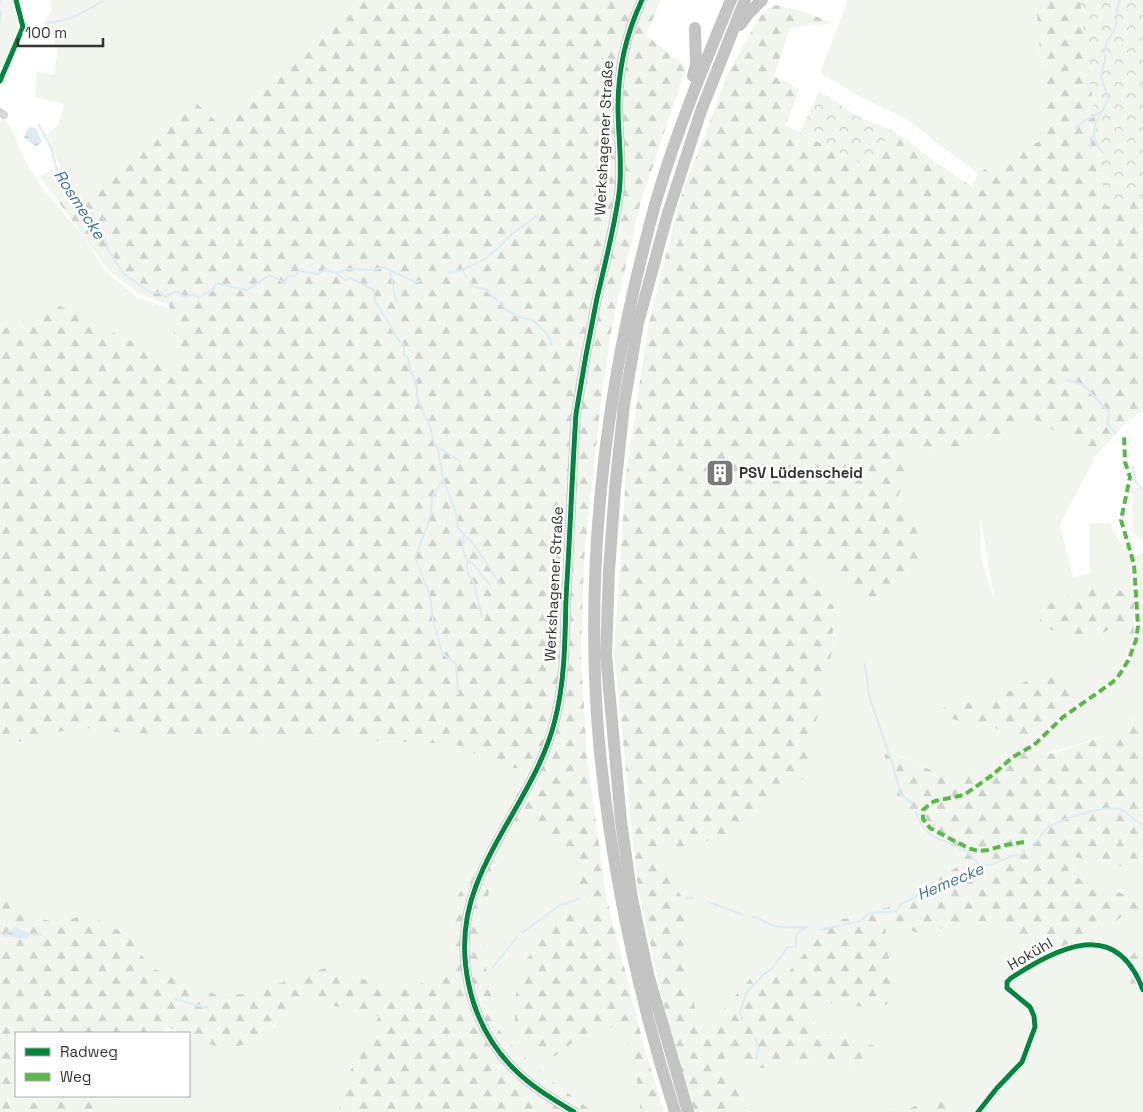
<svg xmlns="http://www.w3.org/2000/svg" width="1143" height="1112" viewBox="0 0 1143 1112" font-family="'Space Grotesk',sans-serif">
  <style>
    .green { fill: #f1f5ed; fill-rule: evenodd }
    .forest { fill: url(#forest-firs) }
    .park { fill: url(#park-crowns) }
    .water { fill: url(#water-ripples) }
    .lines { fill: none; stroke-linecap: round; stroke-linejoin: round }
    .stream { stroke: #ddebf3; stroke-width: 2 }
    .minor { stroke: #d7d7d7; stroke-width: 8 }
    .major { stroke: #cacaca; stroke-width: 10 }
    .highway { stroke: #c4c4c4; stroke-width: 12 }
    .quiet { stroke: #58b947; stroke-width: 4; stroke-dasharray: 8 4; stroke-linecap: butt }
    .cycleway-casing { stroke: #fff; stroke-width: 8 }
    .cycleway { stroke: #00873e; stroke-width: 5 }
    .labels { text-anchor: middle; stroke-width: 5; stroke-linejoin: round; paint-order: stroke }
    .street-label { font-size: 15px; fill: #333; stroke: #fff }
    .poi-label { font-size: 15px; font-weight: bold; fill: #333; stroke: #fff; text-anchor: start }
    .water-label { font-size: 16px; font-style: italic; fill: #3f7597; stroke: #fff }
  </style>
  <defs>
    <pattern id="forest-firs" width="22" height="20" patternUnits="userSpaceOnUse" patternTransform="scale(1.25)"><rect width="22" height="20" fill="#f1f5ed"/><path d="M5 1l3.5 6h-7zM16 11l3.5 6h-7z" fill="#cfd2cc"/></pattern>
    <pattern id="park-crowns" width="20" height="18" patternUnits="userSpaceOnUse" patternTransform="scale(1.25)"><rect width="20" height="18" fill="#f1f5ed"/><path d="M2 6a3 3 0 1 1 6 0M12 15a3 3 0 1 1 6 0" fill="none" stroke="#cfd2cc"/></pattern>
    <pattern id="water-ripples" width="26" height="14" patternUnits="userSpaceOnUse" patternTransform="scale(1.25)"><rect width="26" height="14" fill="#ddebf3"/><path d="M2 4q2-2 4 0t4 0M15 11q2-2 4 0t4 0" fill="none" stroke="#becad1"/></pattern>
  </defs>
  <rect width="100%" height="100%" fill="#fff"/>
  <g class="green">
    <path d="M0,0h15l6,24 -17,40h-4z"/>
    <path d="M50,0h312l-139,128 -28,-25 -112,97 -23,-34 -14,-31 12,-10 6,-21 -29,-7 2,-25 17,3 4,-26 -14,-26 8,-14z"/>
    <path d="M848,0h188l10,138 -68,36 -73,-56 -43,-20 -42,-25z"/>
    <path d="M0,114l11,13 16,38 17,25 40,47 20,33 32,27 35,12 9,56 -120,-59 -60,24z"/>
    <path d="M1026,414l71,40 -37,71 13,52 17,-4v-50h20l11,21 8,9 4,13 1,27 -24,-5 -13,47 12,-5 25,7 -15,36 -8,8 -31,21 -16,-25 -44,7 -23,15 -49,6 23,19 20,1 15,9 15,16 -18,10 -21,16 -31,-2 -17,-3 -36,-16v44l37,45 27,21 -59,32 -16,11h-15l-13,8 -39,7 -5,18 -29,34 -73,63 -16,-6 -2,-25 -7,-29 -2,-35 7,-28 -39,-62 68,-16 81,-58 29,-128 2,-44 -28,-33 9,-17 49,46 29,-4 5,-14 24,-27 -7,-38 -17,-22 15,-51 26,2 35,-3 17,-13zM980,520h1l14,83 -14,-45z"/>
    <path d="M1132,487l11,2v53l-10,-9z"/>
    <path d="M1143,552v164h-4l-24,16 -42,14 -32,8 -7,-7c12,-12 23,-24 37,-34 14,-11 31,-18 45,-29 27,-30 24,-89 19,-129l7,-1z"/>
    <path d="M79,727l44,6 155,4 177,7 46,23 29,1 -42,80 -33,52 -5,74 -31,10 -31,5 -56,-23 -87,28 -28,1 -67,-28 -22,-32 -41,-21 -30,9 -18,-5 -19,-16 -20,-3v-153z"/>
    <path d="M530,815l37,37 23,60 -23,3 -22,17 10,124 21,-16 44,-15 14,33 6,44v10h-47l-47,-35 -33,-31 -19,-22 -1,-22 -8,-41 -2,-40 11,-54 7,-17z"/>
    <path d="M1074,857l66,13 3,3v19l-7,-4 -13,6 -51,-18z"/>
    <path d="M1128,912l15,14v20l-2,-1 -10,11c-13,-14 -34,-15 -49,-27l34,-8z"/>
    <path d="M1002,918l66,33 32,-4 20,11 23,54v100h-186l1,-5 -16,-12 -34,14 -33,1 -2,2h-126l-23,-52 9,-15 29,23 28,-5 75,2 14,-18 -68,-17 10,-28 52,6 21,-6 -10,-76 18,-2 14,9z"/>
    <path d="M296,1000l30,4 53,12 -35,67 -6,29h-231l10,-16h72v-61l32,12 52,-19z"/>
  </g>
  <g class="forest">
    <path d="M362,0h299l-15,35 40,32 -46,138 -28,121 -11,75 -17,160 -3,95 6,101 19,138 38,151 20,66h-24v-10l-6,-44 -14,-33 -44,15 -21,16 -21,-3 -19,-21v-32l8,-35 22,-33 22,-17 23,-4 -23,-59 -37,-37 -29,35 -7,17 -11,54 2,40 8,41 1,22 19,22 33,31 47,35h-255l6,-29 35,-67 -53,-12 -30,-3c-19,22 -41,49 -74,46 -10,0 -23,-8 -33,-12v-2h-6l-16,-6 -5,6h-146v63h101l-10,16h-107v-213l20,3 19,16 18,5 30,-9 41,21 22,32 67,28 28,-1 87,-28 56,23 31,-5 31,-10 5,-74 33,-52 42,-79 -29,-2 -46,-23 -177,-7 -155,-4 -44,-6 -79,19v-416l60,-24 120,59 -11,-60 -32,-12 -30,-24 -67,-93 20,-10 23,34 112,-98 28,26z"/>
    <path d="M1036,0h107v411l-14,9 -32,34 -71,-39 -12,25 -24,-7 -16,13 -28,11 -7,-8 -26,-2 -15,51 17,22 7,38 -24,27 -5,14 -29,4 -49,-46 -9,17 28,33 -2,44 -29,128 -44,33 -37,25 -67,17 38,61 -7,29 2,34 7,29 2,25 16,6 3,-20 39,-45 31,2 29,-34 5,-18 39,-7 13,-8h15l16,-11 58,-32 -26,-21 -37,-45 -14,-45c22,1 31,11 51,17 16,4 32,4 47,5l21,-16 18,-10 -15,-16 -15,-9 -20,-1 -36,-10 13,-9 49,-6 23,-15 17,-7h27l16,25 -14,9 -43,39 11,-3 7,7 15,-1 59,-21 25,-16h3v157l-4,-3 -65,-13 -2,19 51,18 13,-7 7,5v34l-15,-14 -12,9 -33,8c14,12 35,13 48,27l10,-11 2,1v66l-23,-54 -20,-10 -32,3 -40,20 -26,-53 -86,15 -14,-9 -17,2 9,76 -21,6 -52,-6 -10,27 68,18 -14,18 -75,-2 -28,5 -22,-4 -7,-19 -9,15 23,52h-54l-20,-65 -35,-158 -24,-237 12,-178 22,-147 32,-128 49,-128 34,-60 13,-6 26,6 31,12 -43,5 -16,48 26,13 -15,36 82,42 25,-37 14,9 28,22 37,25 7,-12 7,-5 61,-31z"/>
    <path d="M1110,588l24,5v44l-25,-7 -12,5h-33l-24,-10v-18l44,-17z"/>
    <path d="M942,1095l16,12 -1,5h-84l2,-2 33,-1z"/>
  </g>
  <g class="park">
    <path d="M1080,0h63v198l-37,9z"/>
    <path d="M819,91l40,26 33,13 -25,37 -67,-35z"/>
  </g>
  <g class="water">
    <path d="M29,127l7,1 6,14 -6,5 -12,-9 2,-7z"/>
    <path d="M16,927l14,7 -3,5 -21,-3 -1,-4z"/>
  </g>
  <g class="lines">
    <g class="stream">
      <path d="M0,5l1,-5"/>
      <path d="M0,10l1,3 -1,9"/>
      <path d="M46,23c26,-2 36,-10 58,-23"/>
      <path d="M39,125l12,23 6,22 24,36 11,8 7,19 6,4 3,13 16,24 27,19 11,-1 3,5 11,-6 9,6 9,-3 4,3 15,-7 3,-7 31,7 23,-15 14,8 3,-7h8l5,-5 18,3 7,-4 11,3 12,-4 25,1 10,-3 32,15 4,-1"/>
      <path d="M1075,128l9,-7 16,-8"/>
      <path d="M1090,148l1,-10 3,-3"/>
      <path d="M1103,153l-6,-8 -3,-10 1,-11 12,-22 1,-5 -7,-20 4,-17 1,-18c17,-17 6,-25 14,-42"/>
      <path d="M462,270l23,-11 12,-10 15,-15 26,-19"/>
      <path d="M390,271c3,11 3,20 7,31"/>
      <path d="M336,273l9,7 5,-2 24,12v8l4,8 11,17 6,12 9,11v8l4,4 2,12 6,12 2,19 12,26 5,19 3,2 5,31 -11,18 -1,14 -3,13 -13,33 13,33 3,13 2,18 9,32 14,11 2,30"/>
      <path d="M448,273l14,-3 5,7"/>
      <path d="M470,281l4,6 11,2 24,23 13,6 11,2 15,15 4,10"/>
      <path d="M1067,380l16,5 26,27 -2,12 9,10"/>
      <path d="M439,448l21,13"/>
      <path d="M1133,467l3,15 7,8"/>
      <path d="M443,479l13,34 2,15 6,6 -1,17 4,9v12l7,11 8,34"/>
      <path d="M465,535l10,11 25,38"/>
      <path d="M467,560l8,6 14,18"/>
      <path d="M865,664l4,32 24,69 7,29 12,9"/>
      <path d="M916,812c9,29 26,25 49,39 7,4 11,11 17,17"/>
      <path d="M1033,844c7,-4 9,-13 16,-17 13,-8 61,-25 75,-16 7,5 12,11 19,14"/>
      <path d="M686,898h7"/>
      <path d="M708,902l36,13"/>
      <path d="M753,917c8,1 12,6 19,8 10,4 23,2 34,2"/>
      <path d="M820,930l40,-9 10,-8 27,-2 4,-7 13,-6 4,-4 38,-17 15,-5 3,-3 13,-4h4l21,-9 11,-2 1,-4"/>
      <path d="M523,932l37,-27 19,-6"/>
      <path d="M0,933l6,3"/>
      <path d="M30,934l11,1"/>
      <path d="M493,967l24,-30"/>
      <path d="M175,999l32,9"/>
      <path d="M742,1020l-2,-7 6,-20 18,-19 8,-5 15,-21 9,-2v-10l5,-6 6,-3"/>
      <path d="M755,1038l4,10 -3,11"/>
    </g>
    <g class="minor">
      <path d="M0,81l23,-54 -7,-27"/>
      <path d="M0,112l4,3"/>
      <path d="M978,1112l19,-24 25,-26 13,-35 -1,-11 -4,-9 -23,-19v-6l4,-4c47,-30 105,-62 132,12"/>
    </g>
    <path class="major" d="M574,1112c-20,-12 -42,-25 -59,-42 -48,-47 -63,-122 -39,-184 22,-58 64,-105 79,-166 10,-39 10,-81 11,-122 4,-61 6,-122 10,-184 6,-38 13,-77 21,-116 8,-34 17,-69 22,-104 4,-29 -1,-58 -1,-87 0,-37 8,-73 24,-107"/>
    <g class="highway">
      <path d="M740,25l8,-11 14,-14"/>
      <path d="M693,76l3,-12 -1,-36"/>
      <path d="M675,1112c-38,-120 -64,-244 -76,-370 -14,-160 3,-327 42,-483 5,-20 10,-41 16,-61 20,-68 47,-133 74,-198"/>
      <path d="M688,1112l-40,-138 -16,-76 -11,-77 -15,-166 3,-84 6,-82 9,-84 14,-82 29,-107 34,-105 44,-111"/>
    </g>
    <path class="quiet" d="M1024,842l-18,3 -18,5 -10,1 -10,-3 -38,-20 -7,-9v-9l8,-7 4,-2 29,-6 27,-19 22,-19 21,-12 29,-28 50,-35 7,-8 9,-15 7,-19 2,-14 -4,-62 -13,-44 9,-43 -5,-15 -1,-28"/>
    <defs>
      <g id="cycleway">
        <path d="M0,81l23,-54 -7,-27"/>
        <path d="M574,1112c-20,-12 -42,-25 -59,-42 -48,-47 -63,-122 -39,-184 22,-58 64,-105 79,-166 10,-39 10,-81 11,-122 4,-61 6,-122 10,-184 6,-38 13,-77 21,-116 8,-34 17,-69 22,-104 4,-29 -1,-58 -1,-87 0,-37 8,-73 24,-107"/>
        <path d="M978,1112l19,-24 25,-26 13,-35 -1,-11 -4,-9 -23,-19v-6l4,-4c47,-30 105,-62 132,12"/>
      </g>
    </defs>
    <use href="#cycleway" class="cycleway-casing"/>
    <use href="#cycleway" class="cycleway"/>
  </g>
  <defs>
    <symbol id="building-square" viewBox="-11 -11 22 22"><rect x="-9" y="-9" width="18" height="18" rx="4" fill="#7a7a7a" stroke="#fff"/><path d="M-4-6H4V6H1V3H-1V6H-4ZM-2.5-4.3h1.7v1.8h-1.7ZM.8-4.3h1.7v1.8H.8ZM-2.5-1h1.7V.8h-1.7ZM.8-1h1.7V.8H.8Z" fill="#fff"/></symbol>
  </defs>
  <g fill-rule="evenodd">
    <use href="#building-square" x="704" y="457" width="32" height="32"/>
  </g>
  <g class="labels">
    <g class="street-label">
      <text transform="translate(604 138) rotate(-87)" y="5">Werkshagener Straße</text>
      <text transform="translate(554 584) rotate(-87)" y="5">Werkshagener Straße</text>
      <text transform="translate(1030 954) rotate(-30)" y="5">Hokühl</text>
    </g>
    <g class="poi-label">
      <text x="739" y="478">PSV Lüdenscheid</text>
    </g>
    <g class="water-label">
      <text transform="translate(80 204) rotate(57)" y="6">Rosmecke</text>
      <text transform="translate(950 881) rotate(-23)" y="6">Hemecke</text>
    </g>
  </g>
  <rect x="15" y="1032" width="175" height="65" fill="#ffffff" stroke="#adadad"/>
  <rect x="25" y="1048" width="25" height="8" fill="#00873e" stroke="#adadad"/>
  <text x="60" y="1057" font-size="15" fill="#333333">Radweg</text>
  <rect x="25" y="1073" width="25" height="8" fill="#58b947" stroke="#adadad"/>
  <text x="60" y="1082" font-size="15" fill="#333333">Weg</text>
  <path d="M18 38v8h85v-8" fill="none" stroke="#333333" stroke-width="2.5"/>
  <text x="25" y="38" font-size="15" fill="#333333" stroke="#ffffff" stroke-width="4" paint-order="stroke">100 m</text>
</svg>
